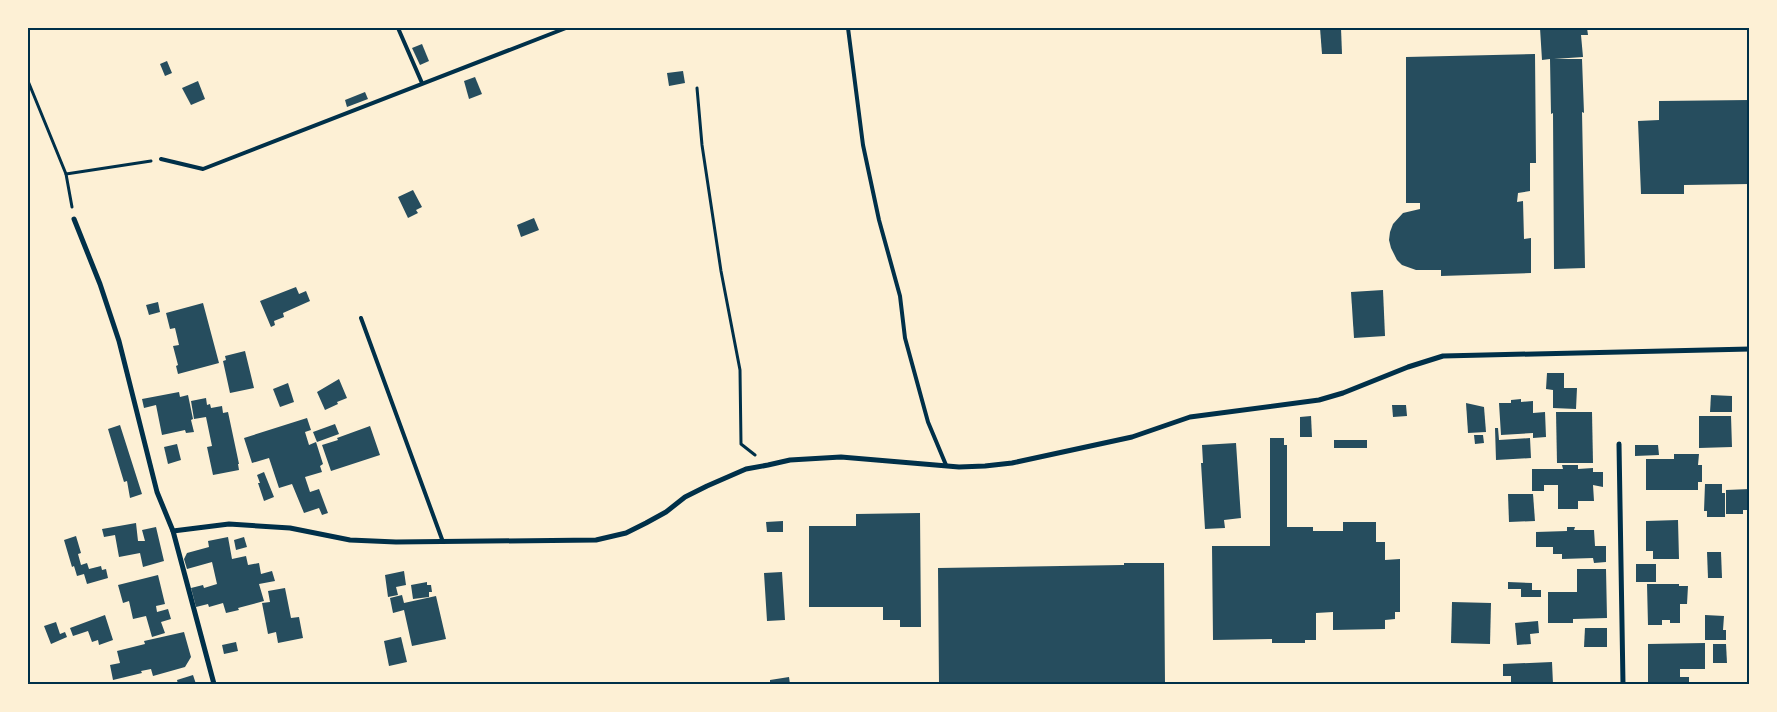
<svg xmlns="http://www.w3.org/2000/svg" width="1777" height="712" viewBox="0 0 1777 712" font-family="Lato,sans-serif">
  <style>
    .building { fill: #264d5e }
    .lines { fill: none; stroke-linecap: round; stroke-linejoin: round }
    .path { stroke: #003049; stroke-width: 3 }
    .service { stroke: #003049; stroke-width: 4 }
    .minor { stroke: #003049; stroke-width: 5 }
    .neatline { fill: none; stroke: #003049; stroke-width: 2 }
  </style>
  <rect width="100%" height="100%" fill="#fdf0d5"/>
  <g class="building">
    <path d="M1320,28h21l1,26h-20z"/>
    <path d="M1540,28h47l1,7h-7l2,22 -29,2h28l2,54 -2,-1 3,156 -31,1 -1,-156 -2,1 -1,-55 -8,1z"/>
    <path d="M422,44l7,17 -9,4 -8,-17z"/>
    <path d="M1535,54l1,109h-6v28l-12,2 -1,9 6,-1 1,38 7,-1v35l-90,3v-6h-25l-14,-5 -5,-5 -6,-12 -2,-8 1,-8 3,-8 10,-11 17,-4v-6h-14v-146z"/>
    <path d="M167,61l5,12 -7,3 -5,-12z"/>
    <path d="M683,71l2,12 -16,3 -2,-13z"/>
    <path d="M475,77l7,17 -13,5 -5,-18z"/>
    <path d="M198,81l7,18 -14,6 -9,-17z"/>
    <path d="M365,92l3,7 -21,8 -2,-7z"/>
    <path d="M1750,100v84l-66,1v9h-43l-3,-73 21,-1v-19z"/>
    <path d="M413,190l9,17 -6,3 2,3 -10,5 -10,-21z"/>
    <path d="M534,218l5,12 -18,7 -4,-12z"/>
    <path d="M296,287l3,7 7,-3 4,10 -27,12 1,4 -10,4 1,4 -4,2 -11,-26z"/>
    <path d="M1383,290l2,46 -31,2 -3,-46z"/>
    <path d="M158,302l2,10 -11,3 -3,-10z"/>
    <path d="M203,303l16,60 -41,11 -2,-8 2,-1 -5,-19 6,-1 -4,-17 -5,1 -4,-16z"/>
    <path d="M245,351l9,37 -24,5 -7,-32 3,-1 -1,-4z"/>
    <path d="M1547,373h17v15h13l-1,21 -23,-1v-18l-7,-1z"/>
    <path d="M339,379l8,19 -10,4 1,2 -13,6 -8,-18z"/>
    <path d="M288,383l6,19 -14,5 -7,-18z"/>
    <path d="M179,392l1,5 8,-2 5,24 -2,1 3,12 -8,1 -1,-3 -23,5 -6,-30 -12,3 -2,-9z"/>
    <path d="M1711,395l21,1v16h-22z"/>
    <path d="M206,398l1,7 3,-1 1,4 11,-2 1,7 5,-1 11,52h-1l1,6 -26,5 -6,-28 5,-1 -6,-29 -12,2 -3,-18z"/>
    <path d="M1521,399v3l12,-1v12l12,-1 1,25 -13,1v-5l-32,2 -2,-32h12v-3z"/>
    <path d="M1466,403l18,4 2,25 -18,1z"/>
    <path d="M1392,405h14l1,11 -14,1z"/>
    <path d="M1556,412h36l1,51h-36z"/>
    <path d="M1311,416l1,21h-12v-20z"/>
    <path d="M1699,416h32l1,31 -33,1z"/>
    <path d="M307,418l4,12 -6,2 4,13 7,-3 7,22 -3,2 2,6 -17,5 5,15 9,-3 9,24 -6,2 -3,-7 -15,5 -12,-29 -13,4 -10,-30 -17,5 -8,-25z"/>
    <path d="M335,424l4,10 -22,8 -4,-10z"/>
    <path d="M120,425l22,69 -12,4 -3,-17 -3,1 -16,-53z"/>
    <path d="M370,426l10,29 -49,16 -9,-26 16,-5 -1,-2z"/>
    <path d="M1495,428h3l1,12 31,-2 1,20 -35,2z"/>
    <path d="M1474,435h9l1,8 -9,1z"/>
    <path d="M1270,438h14v7h3v82h26v4h30v-9h33v20h9v18l15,-1v53h-5v7l-10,1v9l-52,1v-18l-17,1v27h-11v3h-33v-4l-59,1 -1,-94h58z"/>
    <rect x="1334" y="440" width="33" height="8"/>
    <path d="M1236,443l5,75 -17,2 1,8 -20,1 -4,-66h2l-1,-18z"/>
    <path d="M177,444l4,16 -13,4 -4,-17z"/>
    <path d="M1635,445h23l1,10 -24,1z"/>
    <path d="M1674,454h25l-1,11h4v17h-4v8h-52v-31h28z"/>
    <path d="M1562,465h16v4l15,-1v4h10v15l-10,-2 1,16h-16v8h-20v-24h-14v6h-12v-22h31z"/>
    <path d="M264,472l10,25 -10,4 -6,-18h2l-3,-8z"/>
    <path d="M1705,484h17v9h3v24h-18v-6h-3z"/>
    <path d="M1750,489v21h-7v4h-17v-24z"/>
    <path d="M1508,494h25l2,27 -26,1z"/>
    <path d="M920,513l1,114h-21v-7h-17v-13h-74v-81h47v-12z"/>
    <path d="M1678,520l1,39h-26v-8h-7v-30z"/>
    <path d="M783,521v11h-16l-1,-10z"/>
    <path d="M136,523l2,18h7l-3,-11 14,-3 8,34 -21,6 -3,-14 -21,4 -4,-22 -11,2 -2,-8z"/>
    <path d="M1567,527h8l-1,3h20l1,16h11v16l-12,1 -1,-5 -31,1v-5h-9v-7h-17v-15l31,-1z"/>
    <path d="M76,536l5,17 -3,1 3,11 6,-2 2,6 12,-3 1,4 4,-1 2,9 -21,6 -3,-10 -7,2 -3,-10 -2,1 -8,-27z"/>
    <path d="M228,537l4,22 14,-3 2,9 11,-2 2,11 11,-3 3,10 -16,3 5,17 -26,7 1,2 -13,3 -3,-10 -14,4 -1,-3 -12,3 -5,-19 12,-3 1,3 13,-4 -5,-22 -25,7 -3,-10 3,-6 22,-6 -1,-6z"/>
    <path d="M244,537l3,10 -11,3 -2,-10z"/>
    <path d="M1707,552h14l1,26h-14z"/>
    <path d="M1124,563h40l1,121h-226l-1,-116 184,-3h2z"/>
    <rect x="1636" y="564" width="20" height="18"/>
    <path d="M1577,569h29l1,49 -34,1v4h-25v-31h29z"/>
    <path d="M404,571l2,14 -10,2 2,8 -10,2 -3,-22z"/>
    <path d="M782,572l3,48 -18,1 -3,-48z"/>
    <path d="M158,575l7,29 -9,2 1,6 11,-3 3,10 -10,3 4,11 -13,4 -6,-21 -13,3 -4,-18 -6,2 -5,-18z"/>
    <path d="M427,582v3h4l1,7h-3v5l-16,2 -2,-14z"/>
    <path d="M1508,582l24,1v7h9v7h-20v-8h-13z"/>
    <path d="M1647,584h32v2h9l-1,18h-7v19h-10v-3h-8v5h-14z"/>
    <path d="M285,588l6,30 8,-1 4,21 -25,5 -2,-11 -8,2 -6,-31 8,-1 -2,-11z"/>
    <path d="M402,595l2,8 32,-7 10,43 -34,7 -8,-36 -11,3 -3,-15z"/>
    <path d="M1452,602l39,1 -1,41 -39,-1z"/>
    <path d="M105,615l8,25 -14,5 -1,-5 -6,2 -4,-11 -15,5 -3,-8z"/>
    <path d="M1705,615l19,1 -1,14h3v10h-21z"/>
    <path d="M1538,621l1,12 -9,1 1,10 -14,1 -2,-22z"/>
    <path d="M56,622l4,12 5,-2 2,5 -16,7 -7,-18z"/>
    <path d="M1585,628h22v19h-23z"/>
    <path d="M184,632l7,25 -6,10 -32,9 -2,-7 -10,2 1,2 -29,7 -3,-15 10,-2 -3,-12 28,-7 -1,-3z"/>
    <path d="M401,637l6,25 -18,4 -5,-25z"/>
    <path d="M236,642l2,9 -14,3 -2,-9z"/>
    <path d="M1705,643v26h-25v8h9v7h-41v-40z"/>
    <path d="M1713,644h13l1,19h-14z"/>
    <path d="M1552,662l1,22h-42v-8h-8v-12z"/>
    <path d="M193,675l3,9h-18l-1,-4z"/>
    <path d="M789,677l1,7h-20v-4z"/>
  </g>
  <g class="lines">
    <g class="path">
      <path d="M28,81l38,93 6,33"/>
      <path d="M697,88l5,57 19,126 19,99 1,74 14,11"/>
      <path d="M66,174l85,-13"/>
    </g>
    <g class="service">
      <path d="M398,28l24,55"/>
      <path d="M848,28l15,117 16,75 21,76 5,42 23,84 18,43"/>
      <path d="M161,159l42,10 363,-141"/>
      <path d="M361,318l82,224"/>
    </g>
    <g class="minor">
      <path d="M74,219l26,65 19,57 38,151 16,39 41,153"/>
      <path d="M1619,444l4,240"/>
      <path d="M173,531l56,-7 61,4 60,12 46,2 200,-2 30,-7 20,-10 20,-11 19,-15 22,-11 39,-17 22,-4 22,-5 51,-3 118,10 26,-1 27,-3 120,-26 58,-20 129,-17 24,-7 65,-26 35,-11 307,-7"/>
    </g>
  </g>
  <rect width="1777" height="712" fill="none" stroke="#fdf0d5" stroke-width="58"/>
  <rect x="29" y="29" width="1719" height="654" class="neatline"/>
</svg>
